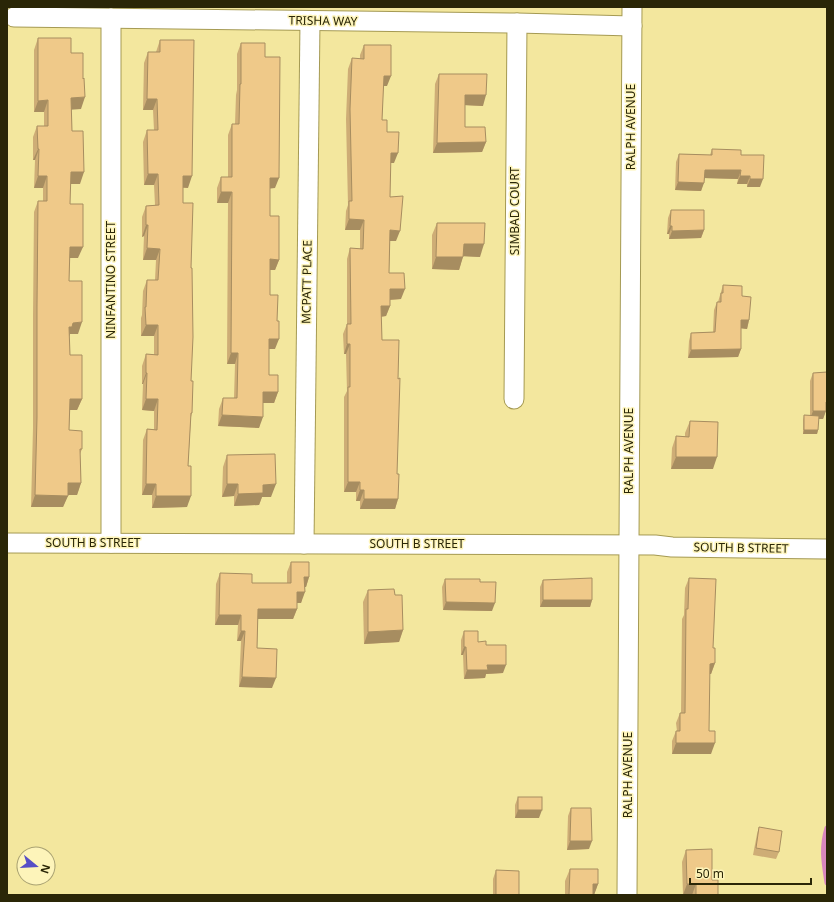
<svg xmlns="http://www.w3.org/2000/svg" width="834" height="902" viewBox="0 0 834 902" font-family="'Noto Sans',sans-serif">
  <style>
    .lines { fill: none; stroke-linecap: round; stroke-linejoin: round }
    .stream { stroke: #d987bd; stroke-width: 5 }
    .minor-casing { stroke: #a59a53; stroke-width: 21 }
    .minor { stroke: #fff; stroke-width: 19 }
    .wall { fill: #cead76 }
    .shaded-wall { fill: #a78d60 }
    .building { fill: #efc989; stroke: #a78d60 }
    .labels { text-anchor: middle; stroke-width: 3; stroke-linejoin: round; paint-order: stroke }
    .street-label { font-size: 12px; fill: #2a2607; stroke: #fdf4ba }
  </style>
  <rect width="100%" height="100%" fill="#f3e79e"/>
  <g class="lines">
    <path class="stream" d="M827,828c-6,20 -3,35 0,55"/>
    <defs>
      <g id="minor">
        <path d="M14,17l503,6 115,3"/>
        <path d="M514,399l3,-376"/>
        <path d="M7,543l648,2 17,2 155,2"/>
        <path d="M111,543v-525"/>
        <path d="M304,544l6,-523"/>
        <path d="M627,895l5,-888"/>
      </g>
    </defs>
    <use href="#minor" class="minor-casing"/>
    <use href="#minor" class="minor"/>
  </g>
  <g class="wall">
    <path d="M38,38l33,15 10,56h-10l1,22 8,53h-10v20l8,54h-8l-1,23 9,53h-8l-1,3 1,18 12,44 -5,11h-7l-1,20 13,19 -2,5 1,29 -4,12h-9l-5,12h-32l2,-79v-111l1,-105 4,-11h5v-13h-9l1,-28h-2v-23l4,-11h7v-14h-10v-62z"/>
    <path d="M160,40l28,148h-5v15l8,65v113l1,32 -1,4 -3,49 -1,41 -35,1v-13h-10l1,-55 4,-11h7v-18l-12,-1 1,-26h-1v-18l4,-12 8,1v-19h-13v-18l1,-3 1,-24 4,-11h8l1,-20h-13l1,-24 -2,1v-20l4,-11 9,-1 -1,-20h-10l-1,-43 4,-12h7l-1,-20h-10l1,-47 4,-11h8z"/>
    <path d="M241,43l24,14 10,131h-5v28l9,44 -4,10h-5v25l5,54h-6v26l9,17 -4,11h-11l-4,25 -41,-2 1,-17 4,-11h11l1,-34h-8l1,-161h-11v-15l4,-11h7v-42l4,-11h3l1,-29 1,-5v-36z"/>
    <path d="M364,45l23,41h-4l-1,34 5,12 7,31h-4v34l6,44h-6l-1,32 12,26 -11,1v6l-4,10 -5,1 1,23 15,134 1,25 -3,10h-35v-8h-4v-9h-12v-95l3,-6 -1,-37h-2l-1,-20 4,-10v-65l3,-11 10,1v-19h-15l1,-19 2,-6 -2,-86 2,-50 4,-11 8,1v-4z"/>
    <path d="M439,74l44,32 -18,-1v22l21,15 -4,10 -49,1 2,-69z"/>
    <path d="M712,149l29,6 19,32h-13v-3h-10l1,-5 -33,-1 -4,13 -26,-1 1,-28 3,-8 31,1z"/>
    <path d="M671,210l33,20 -3,8 -32,1v-5h-2l1,-16z"/>
    <path d="M437,223l43,34 -17,-1 -4,14 -27,-1v-34z"/>
    <path d="M723,285l19,11 7,24 -2,9 -6,-1v21l-3,8 -50,1 1,-17 2,-8 22,-1 1,-22 3,-8h1z"/>
    <path d="M827,372v38h-1l-3,9h-5v11l-1,4h-14v-14l1,-5 6,1v-35l3,-8z"/>
    <path d="M690,421l23,48h-42l1,-21 4,-12h9v-3z"/>
    <path d="M227,455l44,42h-9l-3,8 -25,1v-10l-12,1 1,-30z"/>
    <path d="M291,562l18,15 -3,10h-1l-4,16h-4v6l-4,10h-35l-1,29 15,40 -33,-1 2,-46h-4l1,-16h-23l1,-41 4,-11 32,10h35v-11z"/>
    <path d="M689,578l24,70 2,15 -4,11h-2v57l2,23h-39v-13l4,-10h1l-1,-8 4,-10h1l1,-94 2,-4 1,-27z"/>
    <path d="M445,579l35,3 12,29 -49,-1 -1,-23z"/>
    <path d="M543,580l49,20 -2,7h-50v-20z"/>
    <path d="M368,590l27,5 8,35 -4,12 -35,2 -1,-42z"/>
    <path d="M464,631l14,11 8,3 17,28 -17,1 -1,4 -21,1 -1,-24h-2v-15z"/>
    <path d="M518,797l21,21h-24v-13z"/>
    <path d="M571,808l18,41 -22,1 1,-34z"/>
    <path d="M759,827l20,25 -3,7 -23,-4 4,-21z"/>
    <path d="M686,850l26,30 6,15h-35l-1,-33z"/>
    <path d="M570,869l28,15 -4,11h-29v-14z"/>
    <path d="M496,870l23,25h-26v-16z"/>
  </g>
  <g class="shaded-wall">
    <path d="M384,76h7l-4,10h-7z"/>
    <path d="M465,95h21l-3,11 -21,-1z"/>
    <path d="M85,97l-4,12 -14,1 4,-12z"/>
    <path d="M147,99h10l-4,11h-10z"/>
    <path d="M48,100l-4,12h-10l4,-11z"/>
    <path d="M486,142l-4,10 -49,1 4,-10z"/>
    <path d="M38,149h1l-4,11h-2z"/>
    <path d="M391,153h7l-4,10h-7z"/>
    <path d="M705,170h36l-3,9 -36,-1z"/>
    <path d="M71,172h13l-4,12h-14z"/>
    <path d="M148,174h10l-4,11h-10z"/>
    <path d="M38,176h9l-4,12h-9z"/>
    <path d="M183,176h9l-4,12 -9,-1z"/>
    <path d="M740,176h10l-3,8h-10z"/>
    <path d="M270,178h9l-4,10 -9,1z"/>
    <path d="M750,179h13l-3,8h-13z"/>
    <path d="M678,182l26,1 -3,8 -26,-1z"/>
    <path d="M221,192h11l-4,11h-11z"/>
    <path d="M349,219l15,1 -4,10h-15z"/>
    <path d="M146,225h2l-4,11 -2,1z"/>
    <path d="M670,226h2l-3,8h-2z"/>
    <path d="M390,230l10,1 -4,10h-10z"/>
    <path d="M704,230l-3,8 -32,1 3,-8z"/>
    <path d="M464,244h20l-4,13 -21,-1z"/>
    <path d="M70,247h13l-5,11h-12z"/>
    <path d="M147,248l13,1 -4,11h-13z"/>
    <path d="M436,257h27l-4,13 -27,-1z"/>
    <path d="M270,259l9,1 -4,10h-9z"/>
    <path d="M390,289h15l-4,10 -15,1z"/>
    <path d="M381,306h9l-4,10 -9,1z"/>
    <path d="M741,320h8l-2,9 -9,-1z"/>
    <path d="M82,322l-4,12h-8l-2,5 1,-12 4,-4z"/>
    <path d="M146,325h12l-4,11h-13z"/>
    <path d="M269,339h10l-4,10h-10z"/>
    <path d="M347,344h3l-4,10h-2z"/>
    <path d="M741,349l-3,8 -50,1 3,-8z"/>
    <path d="M231,353h7l-3,11h-8z"/>
    <path d="M146,373h1l-4,11h-1z"/>
    <path d="M263,392h15l-4,11h-15z"/>
    <path d="M70,399h12l-5,11h-11z"/>
    <path d="M146,399h12l-4,12 -12,-1z"/>
    <path d="M826,402h1v8h-4z"/>
    <path d="M813,411h13l-3,8h-13z"/>
    <path d="M222,415l41,2 -4,11 -41,-2z"/>
    <path d="M804,430h14l-1,4h-14z"/>
    <path d="M676,457h41l-4,12h-42z"/>
    <path d="M348,482h12l-4,10h-12z"/>
    <path d="M68,483h13l-4,12h-14z"/>
    <path d="M146,484h10l-4,11h-10z"/>
    <path d="M227,484h11l-4,12 -12,1z"/>
    <path d="M276,484l-5,13h-9l-3,8 -25,1 4,-12 25,-9z"/>
    <path d="M360,490h4l-4,11h-4z"/>
    <path d="M35,495l33,1 -5,11h-32z"/>
    <path d="M156,496h35l-4,11 -35,1z"/>
    <path d="M364,499h34l-3,10h-35z"/>
    <path d="M304,577h5l-3,10h-5z"/>
    <path d="M297,592h8l-4,11h-8z"/>
    <path d="M543,600h49l-2,7h-50z"/>
    <path d="M446,602l49,1 -3,8 -49,-1z"/>
    <path d="M258,609h39l-4,10h-38z"/>
    <path d="M219,615h22l-3,10h-23z"/>
    <path d="M403,630l-4,12 -35,2 4,-12z"/>
    <path d="M241,631h4l-4,10h-4z"/>
    <path d="M464,647h2l-3,8h-2z"/>
    <path d="M715,663l-4,11h-5l4,-10z"/>
    <path d="M487,665h19l-3,8 -17,1 -1,4 -21,1 3,-9z"/>
    <path d="M242,677l34,1 -4,10 -33,-1z"/>
    <path d="M676,743h39l-4,11h-39z"/>
    <path d="M518,810h24l-3,8h-24z"/>
    <path d="M570,841h22l-3,8 -22,1z"/>
    <path d="M593,884h5l-4,11h-5z"/>
    <path d="M687,884h9l-4,11h-9z"/>
  </g>
  <g class="building">
    <path d="M38,38h33v15h12v26l1,-1 1,19 -14,1 1,33h11l1,41h-13l-1,32h13v43h-13l-1,34h13v41l-9,1 -1,4h-3l1,28h12v44h-12l-1,31 13,1v18h-2l1,34h-13v13l-33,-1 2,-78v-111l1,-105h9v-25h-9l1,-27h-1l-1,-23h11v-26l-10,1z"/>
    <path d="M160,40h34l-2,136h-9v27h10l-2,65h1l1,69 -2,44h2l-1,32h-1l-3,53h3v30h-35v-12h-10l1,-55 10,1 1,-31h-12l1,-26h-1v-19l12,1v-30h-12l-1,-18h1l1,-27h11l2,-31 -13,-1 1,-23h-2v-19l13,-1 -1,-31h-10l-1,-44h11l-1,-31h-10l1,-47h12z"/>
    <path d="M241,43h24v14h15l-1,121h-9v38h9v44l-9,-1v36h8l-1,26h2v18h-10v36h9v17h-15v25l-41,-2 1,-17h14l1,-45h-7l1,-161h-11v-15h11v-53h7l1,-40h1z"/>
    <path d="M364,45h27v31h-7l-2,44h5v12h12l-1,21h-7l-1,44 13,-1 -3,35 -10,-1 -1,43h15l1,16h-15v17h-9l1,34h17l-1,39 2,-1 -3,96h2l-1,25h-34v-9h-4v-8h-12v-95h2v-43h-3v-20h4l-1,-76 13,1 1,-29 -15,-1v-18h3l-2,-92 2,-51 12,1z"/>
    <path d="M439,74h48l-1,21h-21v32h20l1,15 -49,1z"/>
    <path d="M712,149l29,1v5h23l-1,24h-13v-3h-10l1,-6h-36l-1,13 -26,-1 1,-28 33,1z"/>
    <path d="M671,210h33v20l-32,1v-5h-2z"/>
    <path d="M437,223h48l-1,21h-20l-1,13h-27z"/>
    <path d="M723,285l19,1v10l9,1 -2,23h-8v29l-50,1v-17l24,-1 2,-30h4v-9h2z"/>
    <path d="M827,372v30h-1v9h-13v-38z"/>
    <path d="M804,415l15,1 -1,14h-14z"/>
    <path d="M690,421l28,1 -1,35h-41v-21l13,1z"/>
    <path d="M275,454l1,30 -13,1v8l-25,1v-10h-11v-29z"/>
    <path d="M291,562h18v15h-5l1,15h-8v17h-39l-1,39 20,1 -1,29 -34,-1 3,-46h-4v-16h-22l1,-42 32,1v9h39z"/>
    <path d="M592,578v22h-49v-20z"/>
    <path d="M689,578l27,1 -3,69h2v15l-5,1 -1,67h6v12h-39v-12h4v-18h5l1,-104h2z"/>
    <path d="M445,579h35v3h16l-1,21 -49,-1z"/>
    <path d="M394,589l1,6h7l1,35 -35,2v-42z"/>
    <path d="M464,631h14v11l8,-1v4h20v20h-19l1,5h-21l-1,-23h-2z"/>
    <rect x="518" y="797" width="24" height="13"/>
    <path d="M571,808h20l1,33h-22z"/>
    <path d="M759,827l23,4 -3,21 -23,-4z"/>
    <path d="M712,849v31h6v15h-22v-11h-9l-1,-34z"/>
    <path d="M570,869h28v15h-5v11h-24z"/>
    <path d="M496,870l23,1v24h-23z"/>
  </g>
  <g class="labels">
    <g class="street-label">
      <text transform="translate(323 21) rotate(1)" y="4">TRISHA WAY</text>
      <text transform="translate(631 127) rotate(-90)" y="4">RALPH AVENUE</text>
      <text transform="translate(515 211) rotate(-90)" y="4">SIMBAD COURT</text>
      <text transform="translate(111 280) rotate(-90)" y="4">NINFANTINO STREET</text>
      <text transform="translate(307 282) rotate(-89)" y="4">MCPATT PLACE</text>
      <text transform="translate(629 451) rotate(-90)" y="4">RALPH AVENUE</text>
      <text x="93" y="547">SOUTH B STREET</text>
      <text x="417" y="548">SOUTH B STREET</text>
      <text transform="translate(741 548) rotate(1)" y="4">SOUTH B STREET</text>
      <text transform="translate(628 775) rotate(-90)" y="4">RALPH AVENUE</text>
    </g>
  </g>
  <rect width="834" height="902" fill="none" stroke="#2a2607" stroke-width="16"/>
  <g transform="translate(36 866) rotate(108)"><circle r="19" fill="#fdf4ba" stroke="#a9a272"/>
  <path d="M0-3L7 15L0 10L-7 15Z" fill="#564ec6"/>
  <text y="-6" font-size="11" font-weight="bold" text-anchor="middle" fill="#2a2607">N</text>
  </g>
  <path d="M690 878v6h121v-6" fill="none" stroke="#2a2607" stroke-width="2"/>
  <text x="696" y="878" font-size="12" fill="#2a2607" stroke="#fdf4ba" stroke-width="3" paint-order="stroke">50 m</text>
</svg>
